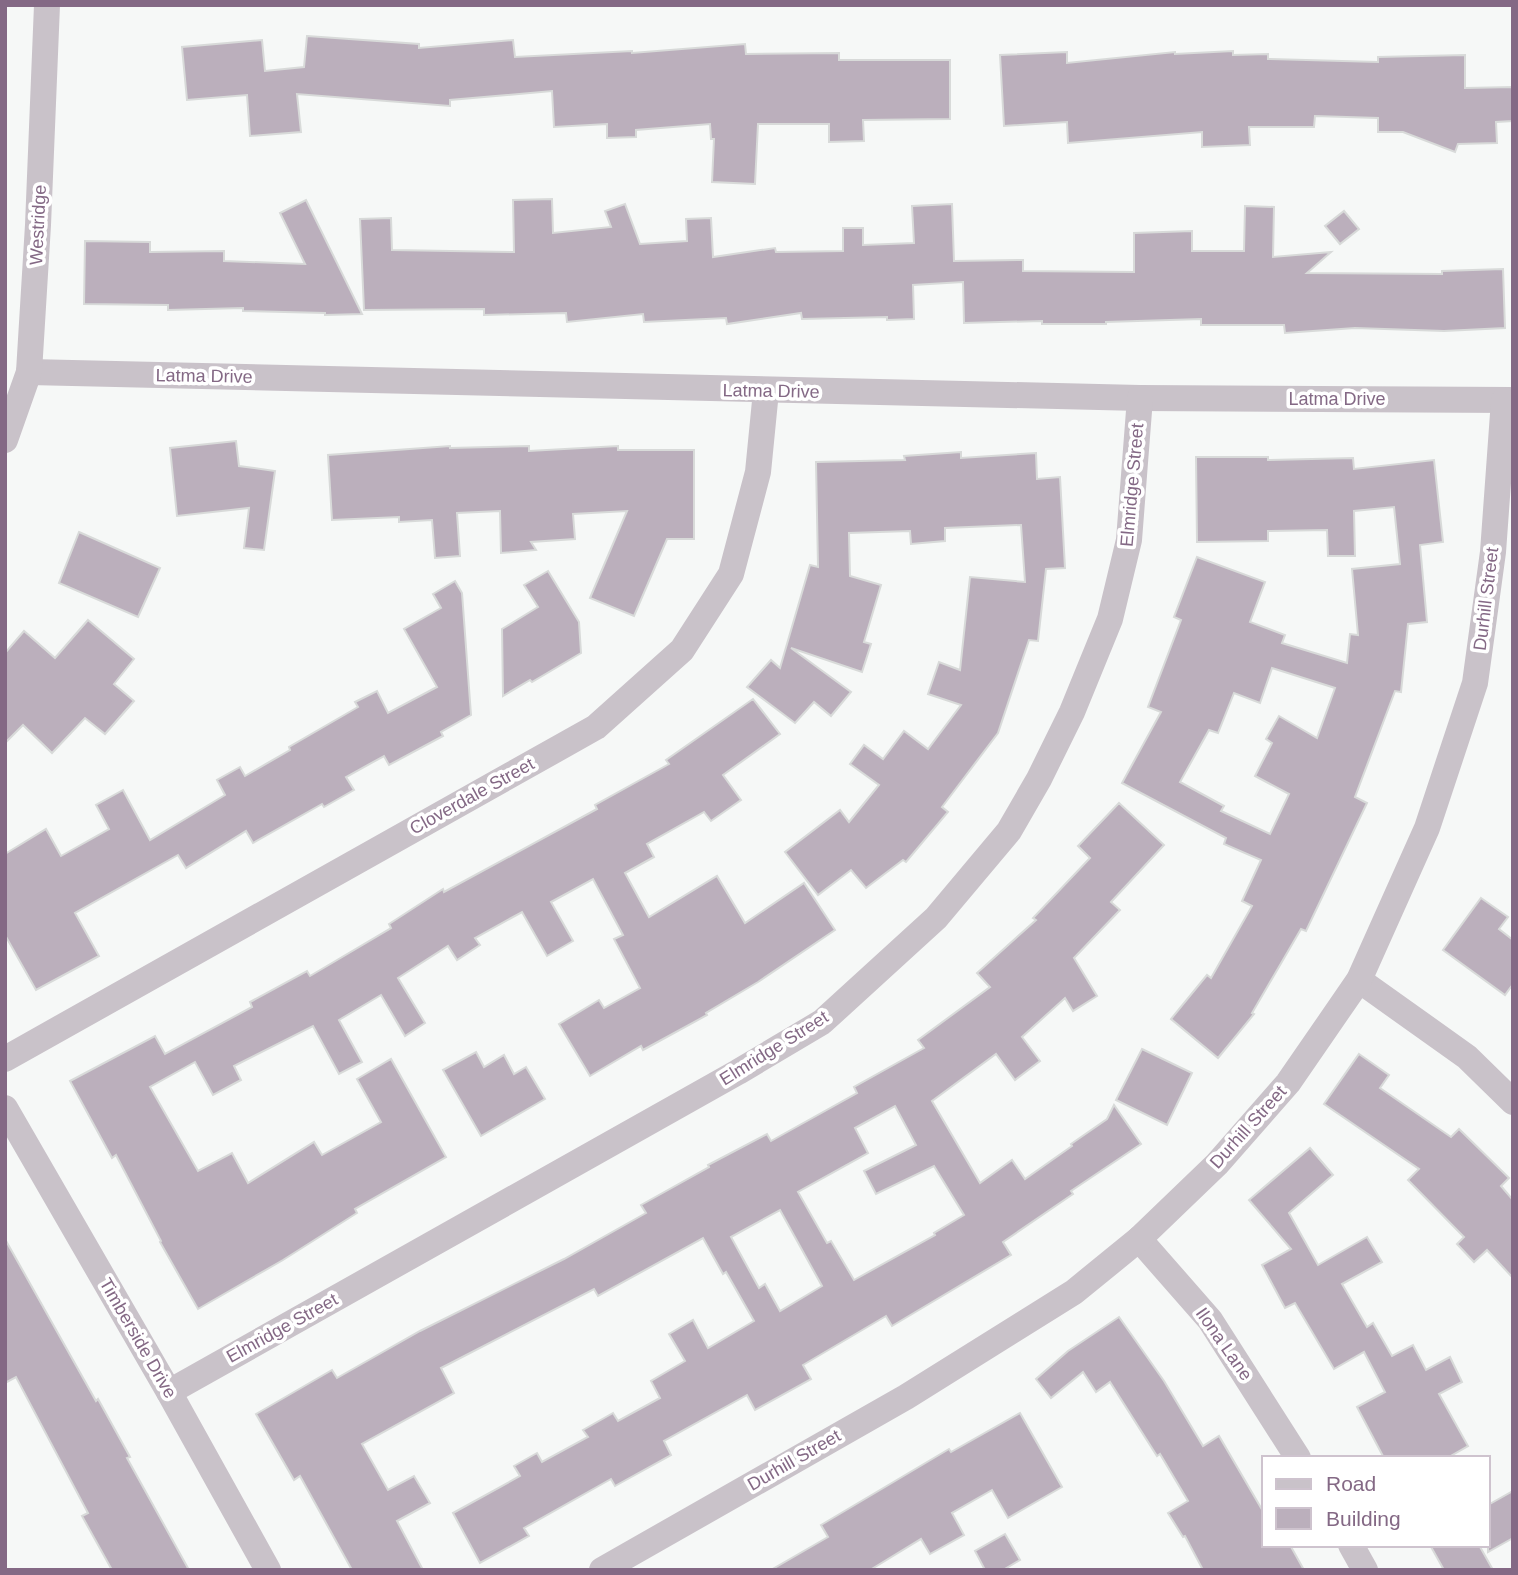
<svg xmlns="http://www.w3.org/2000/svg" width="1518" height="1575" viewBox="0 0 1518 1575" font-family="Arial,sans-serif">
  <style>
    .building { fill: #bbafbc; stroke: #d8dad9; stroke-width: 2; fill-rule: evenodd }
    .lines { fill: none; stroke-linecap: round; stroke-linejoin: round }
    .minor { stroke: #c9c2c9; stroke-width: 26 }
    .labels { text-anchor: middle; stroke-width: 7; stroke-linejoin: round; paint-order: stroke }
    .street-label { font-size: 18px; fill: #846985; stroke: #fff }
  </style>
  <rect width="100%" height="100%" fill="#f6f8f7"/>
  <g class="building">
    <path d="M307,36l112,8v4l94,-8 2,17 117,-6v2l113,-9 1,10 93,-1v7h111v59l-87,1 1,21 -35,1v-18h-71l-3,60 -43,-2 2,-43h-3l-1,-15 -74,6v7l-29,1v-14l-53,3 -2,-36 -102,9v6l-153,-12 4,38 -51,4 -3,-41 -60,5 -5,-53 80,-7 3,31 39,-4z"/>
    <path d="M1233,51v4l35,-1v5l110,3v-5l87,-2v33l48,-1v34l-17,1 1,21 -39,1 -3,8 -52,-20h-25v-14l-63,-2 -1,11h-65l1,18 -48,2v-15l-134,11 -1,-21 -63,4 -4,-71 67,-3v11l108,-11v2z"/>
    <path d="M552,199l1,34 58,-6 -6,-16 20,-7 15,40 47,-3 -1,-22 25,-1 2,39 62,-9 1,4 67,-1v-23h20v17l51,-2 -2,-37 40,-2 2,57 69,-1v11l111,1v-39l58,-2v20h52l1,-45 29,1 -1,50 58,-5 -24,21 135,1v-3l61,-2 2,59 -61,3 -89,-3 -70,5 -1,-8h-83v-6l-95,3v2h-64v-3l-78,2 -1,-41 -50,3 1,34 -27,1v-3l-85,2 -1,-6 -74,11 -1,-6 -82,4 -1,-8 -76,8 -1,-9 -82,2v-6l-120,1 -4,-91 31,-1 1,32 122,2 -1,-52z"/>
    <path d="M306,200l56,114 -37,1v-2l-82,-2v-3l-75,2v-5l-84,-1 1,-63 65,1v10l74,-1v10l81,3 -25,-51z"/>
    <path d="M1344,211l15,18 -19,15 -15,-18z"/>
    <path d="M236,441l3,25 36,5 -11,79 -20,-2 5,-40 -72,8 -7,-68z"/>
    <path d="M450,446v2l79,-2v5l89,-5v4h76v89h-27l-33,77 -44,-18 37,-87 -54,3 2,25 -44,3 5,8 -35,3 -1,-42 -43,2 3,43 -25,2 -3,-38 -33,2v-5l-67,3 -4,-65z"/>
    <path d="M961,452v6l75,-5 1,26 23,-2 5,91 -19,1 -8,72 -9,-1 -31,93 -56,74 6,5 -42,50 -3,-2 -37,28 -15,-18 -33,25 -33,-43 55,-42 9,12 30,-37 -29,-21 14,-19 19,14 21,-28 24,18 33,-44 -33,-11 11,-32 21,8 10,-93 55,5 -4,-57 -76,3v13l-34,3 -1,-13 -61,2 1,43 31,9 -17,57 7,2 -9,28 -71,-24 60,44 -20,24 -17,-14 -19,21 -48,-36 24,-27 9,8 30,-103 8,2 -2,-105 89,-2 -1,-4z"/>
    <path d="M1196,457h72v3l85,-2 1,11 80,-9 9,82 -23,3 7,77 -19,2 -7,68 -6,-1 -40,106 12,6 -61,128 -5,-2 -49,84 2,1 -36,44 -47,-39 36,-44 4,3 41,-72 -10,-5 19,-41 -37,-16 2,-6 -104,-55 39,-71 -13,-5 33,-87 -7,-3 23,-60 68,25 -15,40 35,13 -3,8 65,20 3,-29 8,1 -6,-66 48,-5 -6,-57 -40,4 1,45h-27l-1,-26 -59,1v10l-71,1zM1272,668l63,20 -18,50 -38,-22 -13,23 6,4 -17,33 34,18 -19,40 -49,-23 3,-5 -44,-24 29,-52 9,3 16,-40 26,10z"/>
    <path d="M79,532l81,36 -22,49 -79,-34z"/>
    <path d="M548,571l31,51 2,31 -49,29 -2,-2 -27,16 -1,-67 36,-22 -14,-22z"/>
    <path d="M455,581l7,12 9,122 -30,17 2,4 -54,29 -5,-9 -38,21 8,13 -30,17 -2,-3 -69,39 -7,-12 -60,37 -8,-13 -103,58 24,43 -63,34 -31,-55v-81l41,-25 15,27 48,-27 -13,-24 27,-15 27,50 75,-45 -8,-15 23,-13 5,9 45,-26 -1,-3 69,-40 -3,-5 22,-11 11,22 49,-26 -33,-58 37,-21 -8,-14z"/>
    <path d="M88,620l46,39 -20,25 20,17 -29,33 -20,-16 -33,35 -29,-28 -18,18v-90l19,-22 31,27z"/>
    <path d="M753,699l27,35 -57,41 18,25 -30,21 -7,-9 -57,32 7,13 -29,16 24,44 68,-41 28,47 59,-40 31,47 -77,52 -52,31 1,2 -64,35 -2,-4 -51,30 -31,-52 40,-24 5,8 36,-20 -26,-49 9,-4 -30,-56 -42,23 22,39 -26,15 -25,-44 -47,26 5,7 -23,15 -9,-14 -50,32 27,45 -20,13 -24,-41 -42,25 23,42 -23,12 -26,-48 -79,40 7,14 -28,15 -18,-33 -45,25 48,84 34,-18 16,30 66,-41 8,13 59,-33 -24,-43 34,-20 55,98 -91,52 2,4 -74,47 -85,49 -38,-67 1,-1 -45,-86 -4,3 -42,-77 85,-45 10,18 87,-47 -2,-5 57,-31 3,5 81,-48 -2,-4 54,-35 1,3 153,-83 -2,-4 74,-41 -3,-4z"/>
    <path d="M1119,803l45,42 -53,57 9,8 -46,48 23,38 -24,15 -8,-13 -43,39 18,24 -25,19 -19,-26 -64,47 48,82 32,-23 13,19 47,-33 -1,-2 36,-25 7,-14 27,39 -70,47 2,3 -70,48 8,13 -119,71 -6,-10 -83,49 8,14 -56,31 -8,-15 -83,46 7,14 -56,31 -4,-7 -87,49 5,8 -49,27 -27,-50 67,-37 -6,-10 23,-13 5,9 46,-25 -5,-7 30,-17 5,8 42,-23 -9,-17 34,-20 -16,-27 24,-14 15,28 46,-27 -28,-49 -3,2 -20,-36 -105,58 -4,-7 -153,79 13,25 -92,51 26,46 26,-14 16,27 -33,18 26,49h-71l-52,-94 -6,4 -38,-66 76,-44 5,8 83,-47 144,-72 82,-46 -5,-8 68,-38 -1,-2 59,-31 4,7 86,-48 -3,-6 70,-39 -6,-8 72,-53 -13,-14 59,-53 -3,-2 57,-60 -12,-12zM895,1106l21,39 -52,26 12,23 58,-28 30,49 -30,18 1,2 -81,45 -23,-39 -4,2 -29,-51 70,-39 -13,-25zM780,1210l42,76 -42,25 -15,-27 -6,4 -28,-51z"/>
    <path d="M1481,898l27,19 -9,12 14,11v44l-8,11 -62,-45z"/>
    <path d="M1142,1049l50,24 -25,52 -51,-25z"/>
    <path d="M476,1052l8,15 20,-12 10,19 12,-7 19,32 -64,37 -38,-66z"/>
    <path d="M1359,1054l30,21 -9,13 71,49 8,-8 50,49 -8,8 12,14v78l-26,-28 -13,12 -17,-18 7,-7 -56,-57 11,-11 -95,-65z"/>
    <path d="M1310,1148l23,27 -44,38 29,52 49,-28 15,25 -40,22 25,43 6,-4 19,33 21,-11 13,25 24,-13 12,25 -23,12 29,52 -21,12h-63l-27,-51 28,-15 -21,-40 -30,17 -39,-66 -10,5 -23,-43 29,-16 -42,-49z"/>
    <path d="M5,1239l91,162 2,-2 32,58 -3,1 62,112h-77l-30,-54 6,-3 -72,-136 -11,6z"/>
    <path d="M1119,1317l45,64 39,65 16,-10 45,77v32h26l14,25h-101l-18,-34 -2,1 -15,-24 20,-12 -28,-47 -3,2 -47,-74 -14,10 -13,-20 -32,26 -15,-19 32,-28z"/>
    <path d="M1020,1413l42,74 -54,31 -16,-28 -40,23 12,22 -34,19 -9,-15 -51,31h-99l57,-33 -7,-12 128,-76 2,3z"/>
    <path d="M1513,1491v47l-25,14v-47z"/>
    <path d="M1005,1534l15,26 -17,10h-18l-10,-19z"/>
    <path d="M1430,1545h49l14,25h-49z"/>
  </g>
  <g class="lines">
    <g class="minor">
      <path d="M29,372l1111,26 373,2"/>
      <path d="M5,440l24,-68 9,-147 9,-220"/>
      <path d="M1359,980l108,77 46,45"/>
      <path d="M5,1059l591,-332 86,-77 49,-76 27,-102 8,-81"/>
      <path d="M5,1108l164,284 99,178"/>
      <path d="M1139,1239l71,81 88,138"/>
      <path d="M169,1392l569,-320 84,-50 114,-104 73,-87 30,-52 33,-67 38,-93 19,-79 11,-142"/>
      <path d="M1351,1545l14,25"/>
      <path d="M602,1570l304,-173 168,-105 65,-53 78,-75 71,-81 71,-103 68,-152 48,-145 18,-131 11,-152"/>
    </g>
  </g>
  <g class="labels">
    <g class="street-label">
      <text transform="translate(38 225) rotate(-87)" y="6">Westridge</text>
      <text transform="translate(204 376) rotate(1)" y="6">Latma Drive</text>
      <text transform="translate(771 391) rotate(1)" y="6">Latma Drive</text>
      <text x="1337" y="405">Latma Drive</text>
      <text transform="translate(1132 485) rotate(-85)" y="6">Elmridge Street</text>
      <text transform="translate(1486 599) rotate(-83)" y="6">Durhill Street</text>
      <text transform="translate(472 796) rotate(-29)" y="6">Cloverdale Street</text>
      <text transform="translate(774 1048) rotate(-32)" y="6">Elmridge Street</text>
      <text transform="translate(1248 1127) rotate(-48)" y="6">Durhill Street</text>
      <text transform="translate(282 1328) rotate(-29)" y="6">Elmridge Street</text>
      <text transform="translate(138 1338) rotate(60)" y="6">Timberside Drive</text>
      <text transform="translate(1224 1344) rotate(55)" y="6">Ilona Lane</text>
      <text transform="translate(794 1460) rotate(-30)" y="6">Durhill Street</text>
    </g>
  </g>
  <rect width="1518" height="1575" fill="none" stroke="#846985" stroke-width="14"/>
  <rect x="1262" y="1456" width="228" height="91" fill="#ffffff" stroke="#cec3ce" stroke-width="2"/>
  <rect x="1276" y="1479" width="35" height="10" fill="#c9c2c9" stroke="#cec3ce" stroke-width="2"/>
  <text x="1326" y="1491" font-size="21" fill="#846985">Road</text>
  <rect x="1276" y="1508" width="35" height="21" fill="#bbafbc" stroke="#cec3ce" stroke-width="2"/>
  <text x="1326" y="1526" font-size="21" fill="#846985">Building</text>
</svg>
